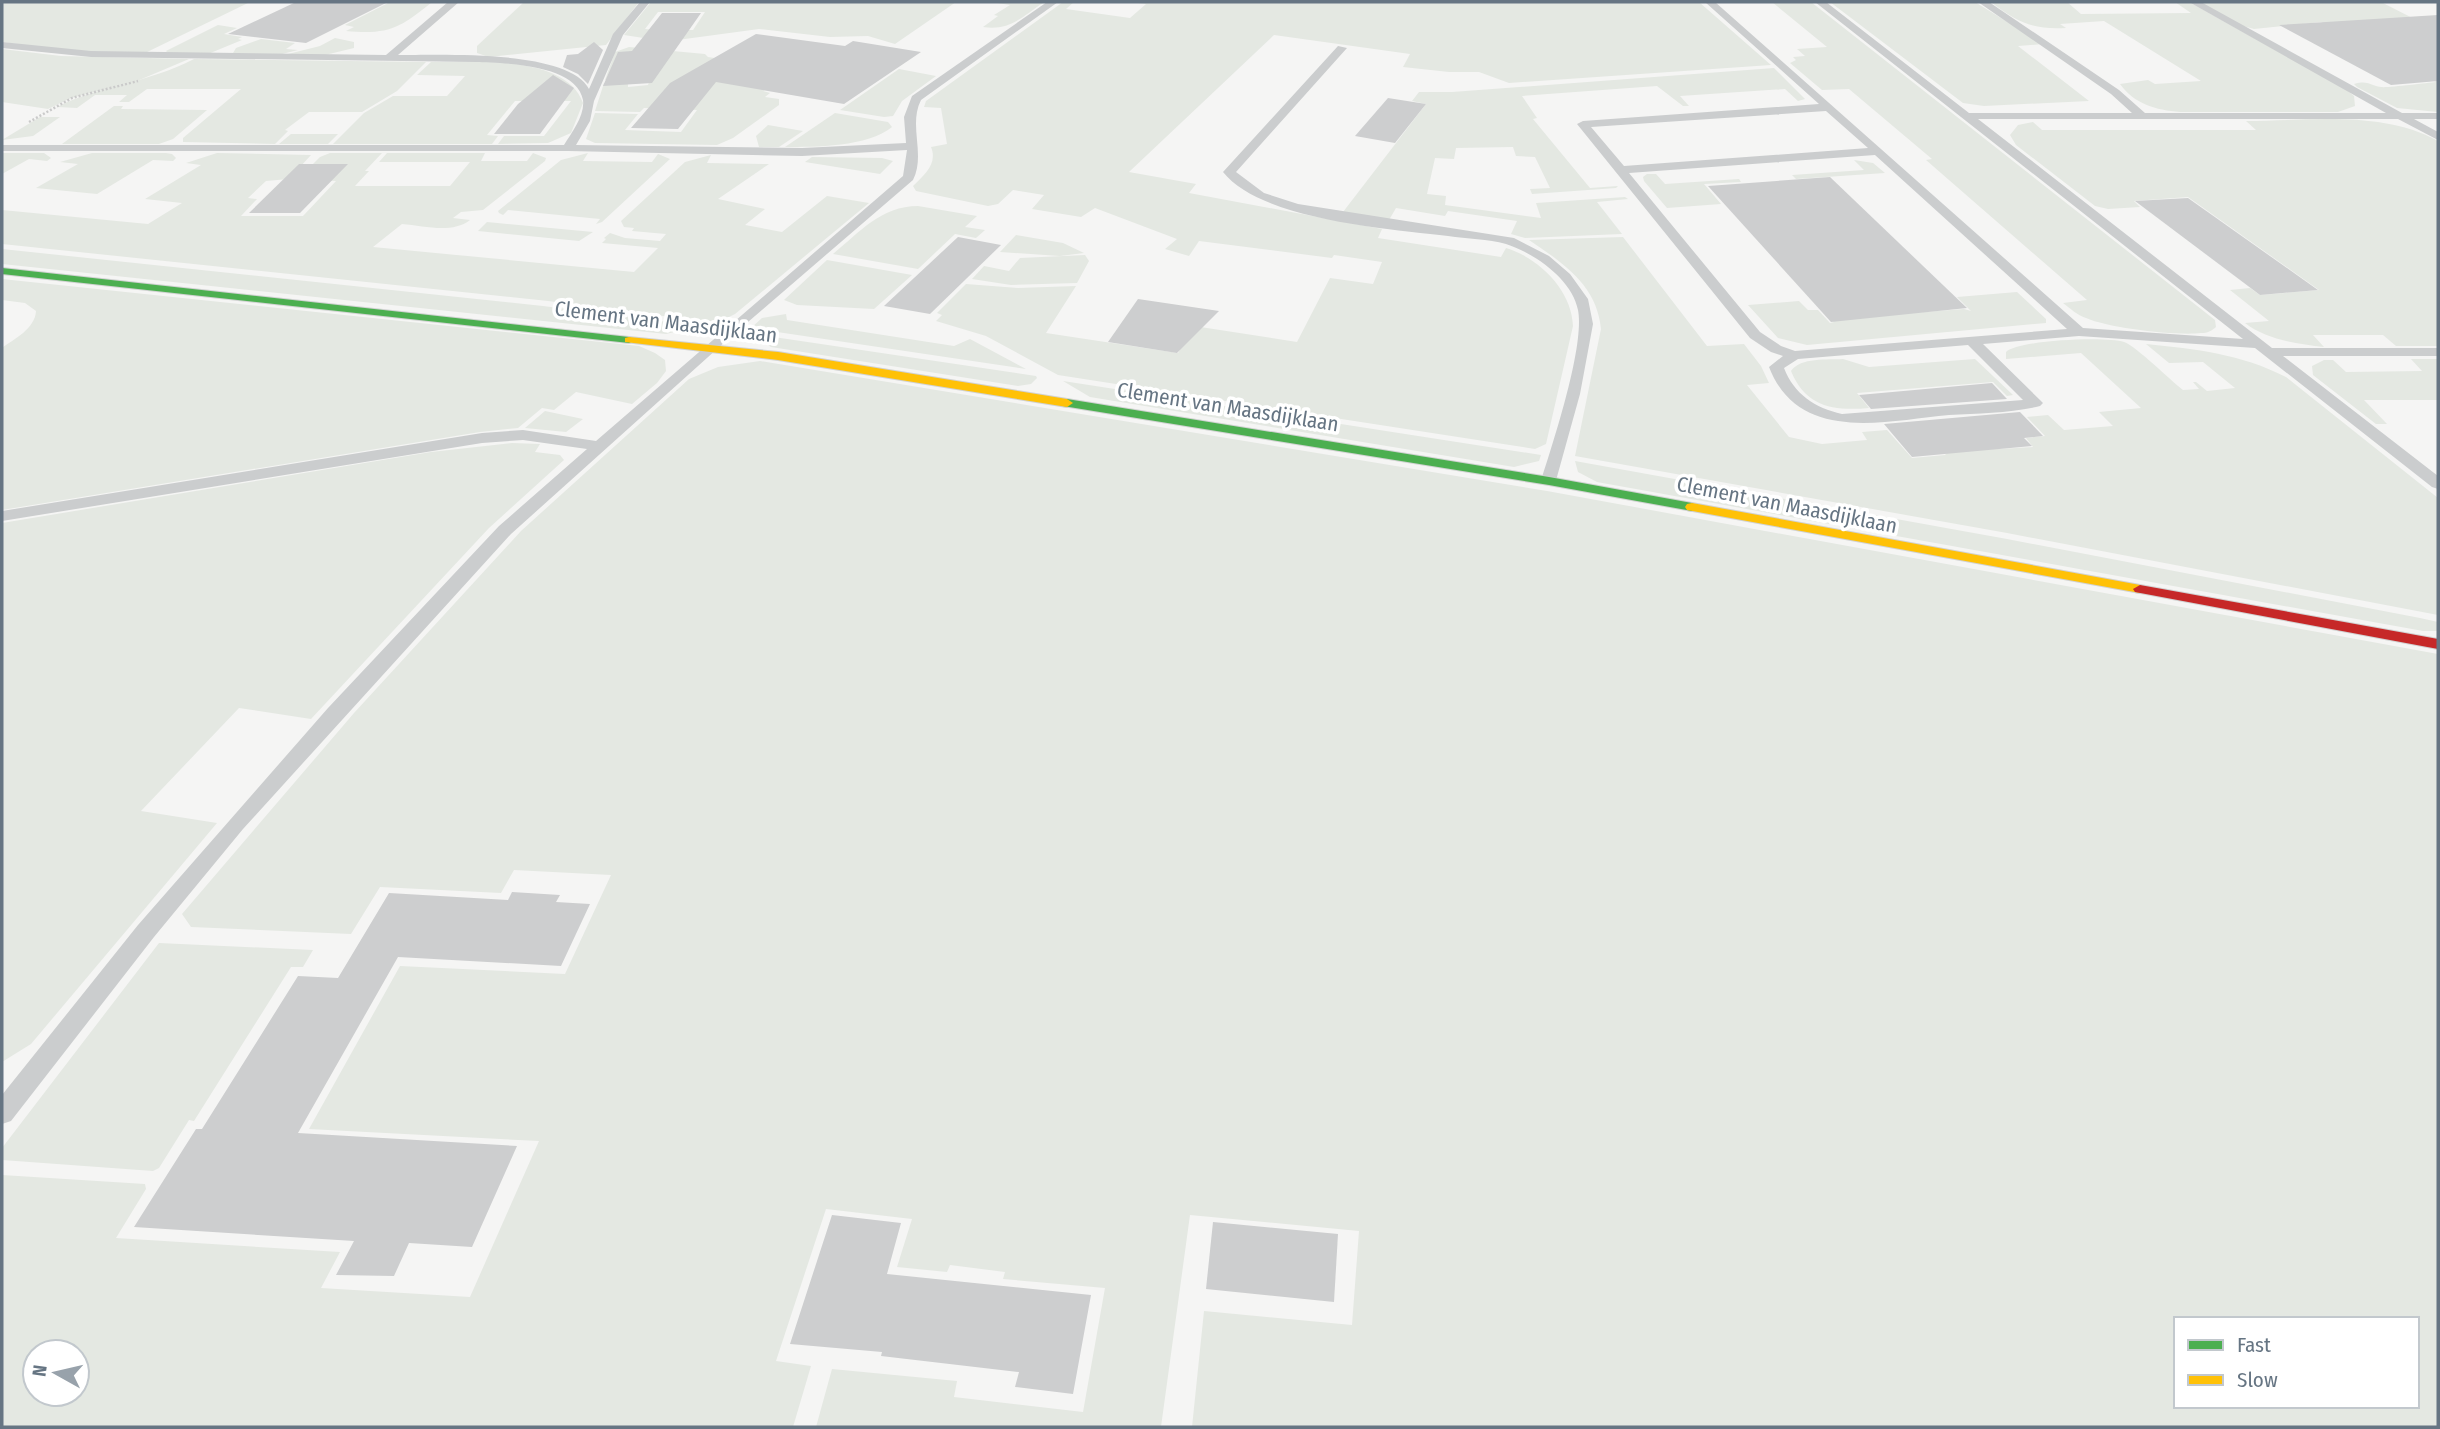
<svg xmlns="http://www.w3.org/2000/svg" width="2440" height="1429" viewBox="0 0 2440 1429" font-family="'Fira Sans Condensed',sans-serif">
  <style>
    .green { fill: #e4e8e2; fill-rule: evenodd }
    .building { fill: #cdcecf }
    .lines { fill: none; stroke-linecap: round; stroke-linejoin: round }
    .fast-casing { stroke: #d1d2d2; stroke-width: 2 }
    .slow-casing { stroke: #d1d2d2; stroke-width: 2 }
    .jam-casing { stroke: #d1d2d2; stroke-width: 2 }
    .path { stroke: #cacaca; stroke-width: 2.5; stroke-dasharray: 2 2; stroke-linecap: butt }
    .lane { fill: #cbcdce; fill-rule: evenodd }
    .fast { fill: #4caf50; fill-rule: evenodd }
    .slow { fill: #ffc107; fill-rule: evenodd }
    .jam { fill: #c62828; fill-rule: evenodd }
    .labels { text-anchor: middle; stroke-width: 7; stroke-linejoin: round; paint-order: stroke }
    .street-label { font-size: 21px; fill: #667583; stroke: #fff }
  </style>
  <rect width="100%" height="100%" fill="#f5f5f4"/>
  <g class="green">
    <path d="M2,2h248l-105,51 -76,-2 -67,-9z"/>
    <path d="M390,2h42c-32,26 -43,33 -86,29l8,-4 -9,-2z"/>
    <path d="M524,2h115l-33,43 -117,12 -12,-4v-7z"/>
    <path d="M651,2h305l-61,42 -27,-8 -38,1 -71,-8 -89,12 -8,-11h31l12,-18h-47l-13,17 12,1 -7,9 -26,-4z"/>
    <path d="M991,2h53c-21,14 -33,29 -61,25l15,-11 -4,-1 16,-10z"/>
    <path d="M1063,2h11l-8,7 64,9 16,-14 -17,-2h570l72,63 -262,18 -30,-11h-30l-46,-5 7,-13 -136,-19 -145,137 67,12 -7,9 193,36 -4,9 123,19 5,-9c33,10 66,42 67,78l-27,118 -11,5 -477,-74 -72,-39 -50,-15 6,-6 -5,-2 29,-29 52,4 58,-2 -30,47 132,20 16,-27 103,16 33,-64 43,6 9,-22 -48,-7 -2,3 -133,-17 -10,15 -24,-7 12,-10 -82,-31 -14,9 -49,-8 12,-14 -31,-5 -15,14 -10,2 -72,-15 -3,-5c11,-11 25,-22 18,-39l16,-3 -6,-36 -17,-1 2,-6z"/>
    <path d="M1772,2h39l404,318 1,7c-5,4 -8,6 -15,6 -24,3 -93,-5 -115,-15 -9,-3 -15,-9 -23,-15l24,-3 -161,-140 6,-1 -83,-70 -27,1 -32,-27 6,-3 -3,-3 12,-1 -8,-7 30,-2z"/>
    <path d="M1830,2h145l68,42 -25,2 71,55 -105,5 -21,-3z"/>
    <path d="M1991,2h76l14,12 110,-1 -16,-11h14l155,86 10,8 1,10 -17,6h-158c-24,-2 -46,-8 -60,-28l28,-4 7,4 46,-3 -97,-60 -44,3 6,4c-33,2 -49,-6 -75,-26z"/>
    <path d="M2199,2h182l57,29v81l-41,-4 -40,-21 -3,-3c14,-4 15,1 27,3 6,1 45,-4 55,-5l-115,-60 -67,7 -11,-3z"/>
    <path d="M218,25l19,3 -13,6 18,3 -4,2 4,1 -34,14 -40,-1 -2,-2z"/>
    <path d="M335,38l19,4v6l-29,7h-41l36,-9z"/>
    <path d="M261,39l34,4 -9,6 12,1 -20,5 -45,-2 3,-5z"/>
    <path d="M629,47l76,7 3,3 13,2 47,29 -5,3 7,2 -5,4 14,2v6l-46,33 -16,7 -122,-2 -9,-4 9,-26 43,1 -13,16 56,2 16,-22 -53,-2 -4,4 -45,-1 9,-28 24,-1v5l20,-2 4,-11 -47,6 10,-28z"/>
    <path d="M2,49l59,7 128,3 -52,22 -66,17 -23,11 -46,-7z"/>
    <path d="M194,59l232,3 -29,29 -35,21h-53l-24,18 3,1 -13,13 -92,-2v-4l58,-49h-94l-18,13h-10l8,-7h-32l-18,13 -20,-1c44,-22 91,-24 137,-48z"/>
    <path d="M431,62c42,0 135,-8 152,41l-12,30 -23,10 -50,1 6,-8h40l27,-35h-56l-28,34 11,1 -6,8h-159l31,-31 29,-17h54l18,-20 -48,-1z"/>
    <path d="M1774,68l31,31 -7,2 -13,-12 -105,7 9,10h-6l-26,-20 -135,10 15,22 -4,1 57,69 28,-2 -2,2 -84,6 -2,-5 20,-1 -15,-31 -19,-1 -3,-9 -57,1 -2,11 -19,-1 -8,36 19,2 -1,9 96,13 -5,-15 89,-6 3,2 -31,3 25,32 -97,4 -14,-4 6,-13 -69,-10 -3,5 -49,-8 -7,12 -46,-8 83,-108 -14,-3 7,-9h33z"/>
    <path d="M899,69l37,7 -34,25 -9,15 -9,1 -44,-7z"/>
    <path d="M114,106h9l-2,3 86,1 -34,29 -14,5h-97z"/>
    <path d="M835,113l53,9 4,5c-24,20 -77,20 -107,20z"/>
    <path d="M40,117h20l-27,19 -31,4z"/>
    <path d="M2246,121c62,0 136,-11 192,20v205h-42l-13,-11h-70l11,12c-26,-3 -57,-7 -79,-24l24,-2 -39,-31 20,-2 10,7 59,-5 -131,-93 -54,4 6,6 -32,2 -13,-3 -79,-61 -6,-10 8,-10 15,-3 9,8h214z"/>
    <path d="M768,125l35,6 -24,16h-20l-3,-11z"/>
    <path d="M291,134h47l-10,10h-49z"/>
    <path d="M2,153h42l7,5 -4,3 -18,-2 -27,15z"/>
    <path d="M92,153h74l6,1 4,4 -3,3 -20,-1 -56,34 -61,-6 42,-24 -18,-2z"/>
    <path d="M217,153l94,2 -22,24 -23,2 -18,17 9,1 -16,17h62l33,-35 -38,-2 22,-22 10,-4h52l-17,18h4l-14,15h95l20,-24h-91l8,-9h98l-4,8h46l6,-8 13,5 -1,3 -62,49 -22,2 -8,6 17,2c-18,14 -45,6 -68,4l-29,23 261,25 24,-24 -56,-5 4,-4 -2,-1 6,-5 15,5 35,3 6,-7 -34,-3 2,-3 -10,-1 -3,-6 64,-59 26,-7 -4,8 62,1 -51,35 47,10 -20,16 37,7 45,-36 42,7 -134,111 -18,9 -169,-22 -546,-57v-34l146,14 34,-21 -37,-4 56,-34 -15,-2z"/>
    <path d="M588,153l-5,8 69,1 6,-8 12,5 -68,63 -6,2 4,-5 -92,-9 -5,5 -4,-2 -1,-2 63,-51z"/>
    <path d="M812,157l70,1 11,3 -13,13 -75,-12z"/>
    <path d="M1854,160l19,3 12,10 -89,6 -4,-4 72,-5z"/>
    <path d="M1647,174h9l9,10 74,-5 2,3 -37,2 17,20 -54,4 -23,-27 -1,-4z"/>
    <path d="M918,206l59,10 -12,11 20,3 -9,8 -21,-4 -37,35 -85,-15c27,-22 48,-48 85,-48z"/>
    <path d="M487,222l106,10 -14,9 -101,-10z"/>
    <path d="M1016,235l47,8 21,10 -24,3 -60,-4z"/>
    <path d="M1623,237l84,109 37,-2 17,22 8,17 -22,2 42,52 33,7 45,-4 -5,-8 25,-2 25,28 33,-3 29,-33 26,27 33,-2 -7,-9 19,-2 -18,-19 21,-2 16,15 49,-4 -14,-14 42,-4 -60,-55 -75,6v-7c12,-12 100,-16 118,-10 12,4 46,38 59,48l16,-1 -6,-7h3l11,9 28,-3 -32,-26 -34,1 -23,-19c50,5 95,10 140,33l152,121v117l-431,-82 -432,-77 26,-127c-4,-44 -38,-66 -72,-89z"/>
    <path d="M2,249l541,57 156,20 -33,8 -664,-70z"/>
    <path d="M1085,255l4,6 -12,22 -66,2 -39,-6 12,-13 25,5 11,-13z"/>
    <path d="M827,260l85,15 -38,34 -77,-4 -13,-5z"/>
    <path d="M2,279l637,67 16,7 10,7 1,11 -9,12 -25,21 -56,-12 -22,18 -12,-2 -24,20 -38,4 -478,78v-162c12,-9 33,-19 34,-37l-11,-8 -23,-3z"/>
    <path d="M2017,292l29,27v4l-239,22 -29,-7 -30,-33 51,-4 9,9h10l12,13 4,-1 -3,-3 133,-10 7,2 -14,-14z"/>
    <path d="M786,314l1,6 167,26 16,-7 56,30 -275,-41 11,-10z"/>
    <path d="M761,335l275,41 1,2 -6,6 -13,2 -247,-39 -12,-8z"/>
    <path d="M1843,359l26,8 106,-8 38,36 -6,1 -14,-14 -136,11 12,15c-34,3 -63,0 -78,-37 10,-14 36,-11 52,-12z"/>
    <path d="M2333,360l13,12 76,-1 -11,-12h27v41h-74l23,24h-11l-63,-49 -1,-9 12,-6z"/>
    <path d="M760,361l787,130 891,163v773h-1246l12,-116 148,14 7,-94 -169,-16 -29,212h-345l16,-58 125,12 -3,16 129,15 22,-124 -102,-9 2,-7 -55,-7 -3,7 -50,-5 15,-48 -86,-10 -50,152 35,5 -18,61h-791v-252l143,9 1,5 -30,49 224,14 -19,36 149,9 69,-156 -230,-12 91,-163 165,8 46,-99 -97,-5 -13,23 -121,-6 -29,47 -160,-7 -9,-13 172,-201 167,-182 168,-152 29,-12zM2176,1319h241v87h-241zM35,1352h42v42h-42z"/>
    <path d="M1063,381l478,74 -2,6 -25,6 -424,-70z"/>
    <path d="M545,411l38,8 -17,13 -41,-4z"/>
    <path d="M512,443l28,1 -5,8 25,3 4,5 -75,68 -178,191 -72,-11 -98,103 76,12 -186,221 -29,18v-539l429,-71z"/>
    <path d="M1575,461l432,78 413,79 18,4v9h-15l-826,-149 -19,-10z"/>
    <path d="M159,943l154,7 -10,17h-12l-97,154 -5,-1 -30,48 -6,3 -151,-11v-12z"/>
  </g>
  <g class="building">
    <path d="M296,2h92l-82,41 -78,-9z"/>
    <path d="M662,13h39l-49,70 -49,3 15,-34 14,-1z"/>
    <path d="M2438,15v66l-47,4 -112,-60z"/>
    <path d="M756,34l89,12 8,-5 68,11 -77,52 -128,-22 -38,47 -47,-1 39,-45z"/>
    <path d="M594,42l9,8 -15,34 -10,-10 -15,-7 4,-12 11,-1z"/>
    <path d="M553,75l21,13 -34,46h-46l24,-30z"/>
    <path d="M1388,98l38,6 -31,39 -40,-7z"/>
    <path d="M299,164h49l-48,49h-51z"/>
    <path d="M1830,177l137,131 -136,14 -123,-136z"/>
    <path d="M2188,198l130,92 -58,5 -125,-94z"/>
    <path d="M958,237l43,8 -71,69 -46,-8z"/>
    <path d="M1138,299l81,12 -42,42 -69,-11z"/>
    <path d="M1992,383l15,16 -136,10 -12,-14z"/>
    <path d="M2020,412l23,24 -19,2 8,8 -120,11 -28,-33z"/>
    <path d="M512,892l48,3 -4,7 34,2 -29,62 -163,-9 -100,176 219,13 -45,101 -63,-4 -15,33 -58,-1 18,-34 -220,-14 62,-98h6l96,-153 40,2 51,-85 119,7z"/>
    <path d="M832,1215l69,8 -14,51 204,21 -18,99 -58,-7 4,-15 -138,-16 1,-4 -92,-8z"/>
    <path d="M1213,1222l125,12 -4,68 -128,-13z"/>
  </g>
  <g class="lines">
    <defs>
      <g id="fast">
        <path d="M2,268l627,69 6,3 -6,3 -627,-69z"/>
        <path d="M1067,399l482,78 143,26 7,4 -7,4 -143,-26 -486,-79 -2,-3z"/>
      </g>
      <g id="slow">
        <path d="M629,337l149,15 289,47 6,4 -6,4 -289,-47 -153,-18v-4z"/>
        <path d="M1692,503l448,82 7,4 -7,4 -453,-83 -2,-3 2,-3z"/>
      </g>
      <path id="jam" d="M2140,585l298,54v10l-303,-57 -2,-3z"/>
    </defs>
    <use href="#fast" class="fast-casing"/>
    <use href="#slow" class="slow-casing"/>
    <use href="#jam" class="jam-casing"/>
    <path class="path" d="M29,122l43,-24 66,-17"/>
    <g class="lane">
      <path d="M448,2h11l-61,53c41,0 171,-6 191,34l24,-55 27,-32h10l-27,33 -29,66 -4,20 -14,24 226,3 104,-5 -2,-26 8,-21 135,-94h11l-137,98c-13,26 5,54 -8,80l-186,160 -216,194 -268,295 -89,108 -143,184 -9,3v-29l136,-170 190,-217 171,-182 88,-77 -64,-9 -41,3 -480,78v-10l480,-78 41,-3 73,11 307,-265 4,-26 -105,6 -234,-5h-566v-6h562c8,-13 21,-29 19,-45 -6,-36 -80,-37 -107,-38l-385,-5 -89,-9v-6l89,9 295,4z"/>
      <path d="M1705,2h10l368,326 160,11 -428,-337h11l143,111h163l-21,-19 -133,-92h11l130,88 26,23h241l-197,-111h12l201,111h36v6h-24l24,13v8l-40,-21h-420l294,229h166v8h-155l155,120v13l-6,-2 -177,-139 -176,-12 -96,8 57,56 3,3 -3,3c-28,7 -61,7 -91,9 -65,6 -150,29 -180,-48l14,-11 -12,-4 -21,-14 -173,-214 6,-3 236,-17zM1826,111l42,37 -244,18 -33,-39zM1875,155l192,174 -272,22 -14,-5 -21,-14 -131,-159zM1968,345l55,55 -181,14c-27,-6 -48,-20 -58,-46l14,-9z"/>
      <path d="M1338,46l9,2 -111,124 28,21 34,11 216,34 35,18 21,18 18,25 5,25 -13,70 -25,90h-12l-2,-3c12,-38 44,-135 37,-171 -6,-31 -44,-57 -72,-66 -18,-5 -39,-5 -58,-8 -59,-7 -187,-16 -225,-64z"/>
    </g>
    <use href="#fast" class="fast"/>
    <use href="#slow" class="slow"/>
    <use href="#jam" class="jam"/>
  </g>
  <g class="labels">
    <g class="street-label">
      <text transform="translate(666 322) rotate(7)" y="7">Clement van Maasdijklaan</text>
      <text transform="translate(1228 407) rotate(9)" y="7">Clement van Maasdijklaan</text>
      <text transform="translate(1787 505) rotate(11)" y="7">Clement van Maasdijklaan</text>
    </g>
  </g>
  <rect width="2440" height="1429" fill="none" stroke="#667583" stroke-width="7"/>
  <rect x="2174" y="1317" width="245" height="91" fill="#ffffff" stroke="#c2c8cd" stroke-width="2"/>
  <rect x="2188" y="1340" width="35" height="10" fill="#4caf50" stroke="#c2c8cd" stroke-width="2"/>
  <text x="2237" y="1352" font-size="21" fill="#667583">Fast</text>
  <rect x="2188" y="1375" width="35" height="10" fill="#ffc107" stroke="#c2c8cd" stroke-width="2"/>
  <text x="2237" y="1387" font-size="21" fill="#667583">Slow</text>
  <g transform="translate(56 1373) rotate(278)"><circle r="33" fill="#ffffff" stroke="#c2c8cd" stroke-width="2"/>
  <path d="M0-5L12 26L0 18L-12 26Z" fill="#98a2ab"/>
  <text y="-10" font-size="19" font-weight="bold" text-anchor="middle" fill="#667583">N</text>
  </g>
</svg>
